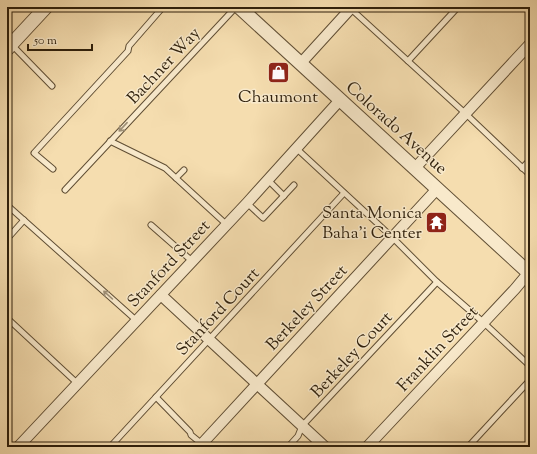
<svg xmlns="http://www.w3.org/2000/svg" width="537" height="454" viewBox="0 0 537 454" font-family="'Sorts Mill Goudy',serif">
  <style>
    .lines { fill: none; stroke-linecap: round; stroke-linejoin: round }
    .service-casing { stroke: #604e34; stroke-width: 7 }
    .minor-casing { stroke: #604e34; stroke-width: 12 }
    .tertiary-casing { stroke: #604e34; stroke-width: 15 }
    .service { stroke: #f8e9cb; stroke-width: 5 }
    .minor { stroke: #f8e9cb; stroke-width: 10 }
    .tertiary { stroke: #f8e9cb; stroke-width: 13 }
    .oneway { stroke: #9d8e75 }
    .labels { text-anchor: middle; stroke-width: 3; stroke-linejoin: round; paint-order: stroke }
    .street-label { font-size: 17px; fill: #2e1f0b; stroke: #f8e9cb }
    .poi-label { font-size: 17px; fill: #2e1f0b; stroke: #f8e9cb }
  </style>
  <rect width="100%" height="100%" fill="#f5ddaf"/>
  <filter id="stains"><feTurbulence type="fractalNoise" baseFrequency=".005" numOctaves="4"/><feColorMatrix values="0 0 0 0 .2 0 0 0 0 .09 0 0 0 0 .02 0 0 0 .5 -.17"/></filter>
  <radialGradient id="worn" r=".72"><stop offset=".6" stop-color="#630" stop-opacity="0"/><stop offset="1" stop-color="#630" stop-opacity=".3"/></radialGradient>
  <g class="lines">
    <defs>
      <g id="service">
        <path d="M350,8l116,106 64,61"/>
        <path d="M12,45l40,41"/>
        <path d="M408,61l50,-54"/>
        <path d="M110,141l55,27 61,56"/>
        <path d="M296,148l96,89 45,45 46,40 47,44"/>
        <path d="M522,168l8,-8"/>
        <path d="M53,169l-19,-16 94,-102 1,-5 34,-39"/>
        <path d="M176,178l8,-8"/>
        <path d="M268,180l16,16"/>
        <path d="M65,190l171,-183"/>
        <path d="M247,203l16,15 31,-33"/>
        <path d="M7,205l130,116"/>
        <path d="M151,225l41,36"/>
        <path d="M7,239l17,-19"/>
        <path d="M7,318l71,66"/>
        <path d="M156,397l34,35 1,3 11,9"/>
        <path d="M110,447l234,-254"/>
        <path d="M288,447l10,-11 4,-10 135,-144"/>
        <path d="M468,447l62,-67"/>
      </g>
      <g id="minor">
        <path d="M301,63l51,-56"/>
        <path d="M415,168l115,-124"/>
        <path d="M161,295l164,152"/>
        <path d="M18,447l229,-244 93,-103"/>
        <path d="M199,447l238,-258"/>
        <path d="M367,447l148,-158 15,-18"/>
      </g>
      <g id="tertiary">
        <path d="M239,7l291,267"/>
        <path d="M7,49l39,-42"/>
      </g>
    </defs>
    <use href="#service" class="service-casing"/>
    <use href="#minor" class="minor-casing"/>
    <use href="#tertiary" class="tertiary-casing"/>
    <use href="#service" class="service"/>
    <use href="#minor" class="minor"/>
    <use href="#tertiary" class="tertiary"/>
  </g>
  <defs><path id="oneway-shaft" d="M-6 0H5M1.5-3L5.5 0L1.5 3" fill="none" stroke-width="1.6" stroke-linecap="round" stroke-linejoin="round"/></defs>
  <g class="oneway">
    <use href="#oneway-shaft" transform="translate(123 127) rotate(133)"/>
    <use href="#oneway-shaft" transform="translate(108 295) rotate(-138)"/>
  </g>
  <defs>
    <symbol id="shop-square" viewBox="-11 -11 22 22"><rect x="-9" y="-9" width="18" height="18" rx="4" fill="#8f2418" stroke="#f8e9cb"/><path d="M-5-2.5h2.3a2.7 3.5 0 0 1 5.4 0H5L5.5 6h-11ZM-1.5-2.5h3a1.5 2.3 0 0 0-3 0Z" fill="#fff"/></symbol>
    <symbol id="temple-square" viewBox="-11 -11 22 22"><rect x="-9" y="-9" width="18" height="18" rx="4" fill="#8f2418" stroke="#f8e9cb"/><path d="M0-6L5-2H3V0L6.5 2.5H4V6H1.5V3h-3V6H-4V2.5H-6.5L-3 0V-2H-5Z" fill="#fff"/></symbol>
  </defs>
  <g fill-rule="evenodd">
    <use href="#shop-square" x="266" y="60" width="25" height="25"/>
    <use href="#temple-square" x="424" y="210" width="25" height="25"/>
  </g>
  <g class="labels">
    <g class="street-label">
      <text transform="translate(163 65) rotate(-47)" y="6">Bachner Way</text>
      <text transform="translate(397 127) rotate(42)" y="6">Colorado Avenue</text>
      <text transform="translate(168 263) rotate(-47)" y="6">Stanford Street</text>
      <text transform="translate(306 307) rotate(-47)" y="6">Berkeley Street</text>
      <text transform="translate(217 311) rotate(-47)" y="6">Stanford Court</text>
      <text transform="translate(437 348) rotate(-47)" y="6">Franklin Street</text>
      <text transform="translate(351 354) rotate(-47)" y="6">Berkeley Court</text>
    </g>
    <g class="poi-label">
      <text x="278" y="102">Chaumont</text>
      <text x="422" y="218" text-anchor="end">Santa Monica<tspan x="422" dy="20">Baha'i Center</tspan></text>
    </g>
  </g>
  <rect width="537" height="454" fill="none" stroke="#f5ddaf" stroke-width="24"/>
  <rect x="8" y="8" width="521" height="438" fill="none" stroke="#2e1f0b" stroke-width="2"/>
  <rect x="12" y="12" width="513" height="430" fill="none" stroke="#2e1f0b"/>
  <path d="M28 44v6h64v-6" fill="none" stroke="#2e1f0b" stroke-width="2"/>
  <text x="34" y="44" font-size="12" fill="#2e1f0b" stroke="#f8e9cb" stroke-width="3" paint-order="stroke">50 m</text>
  <rect width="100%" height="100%" filter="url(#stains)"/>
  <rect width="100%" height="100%" fill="url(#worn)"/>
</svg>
